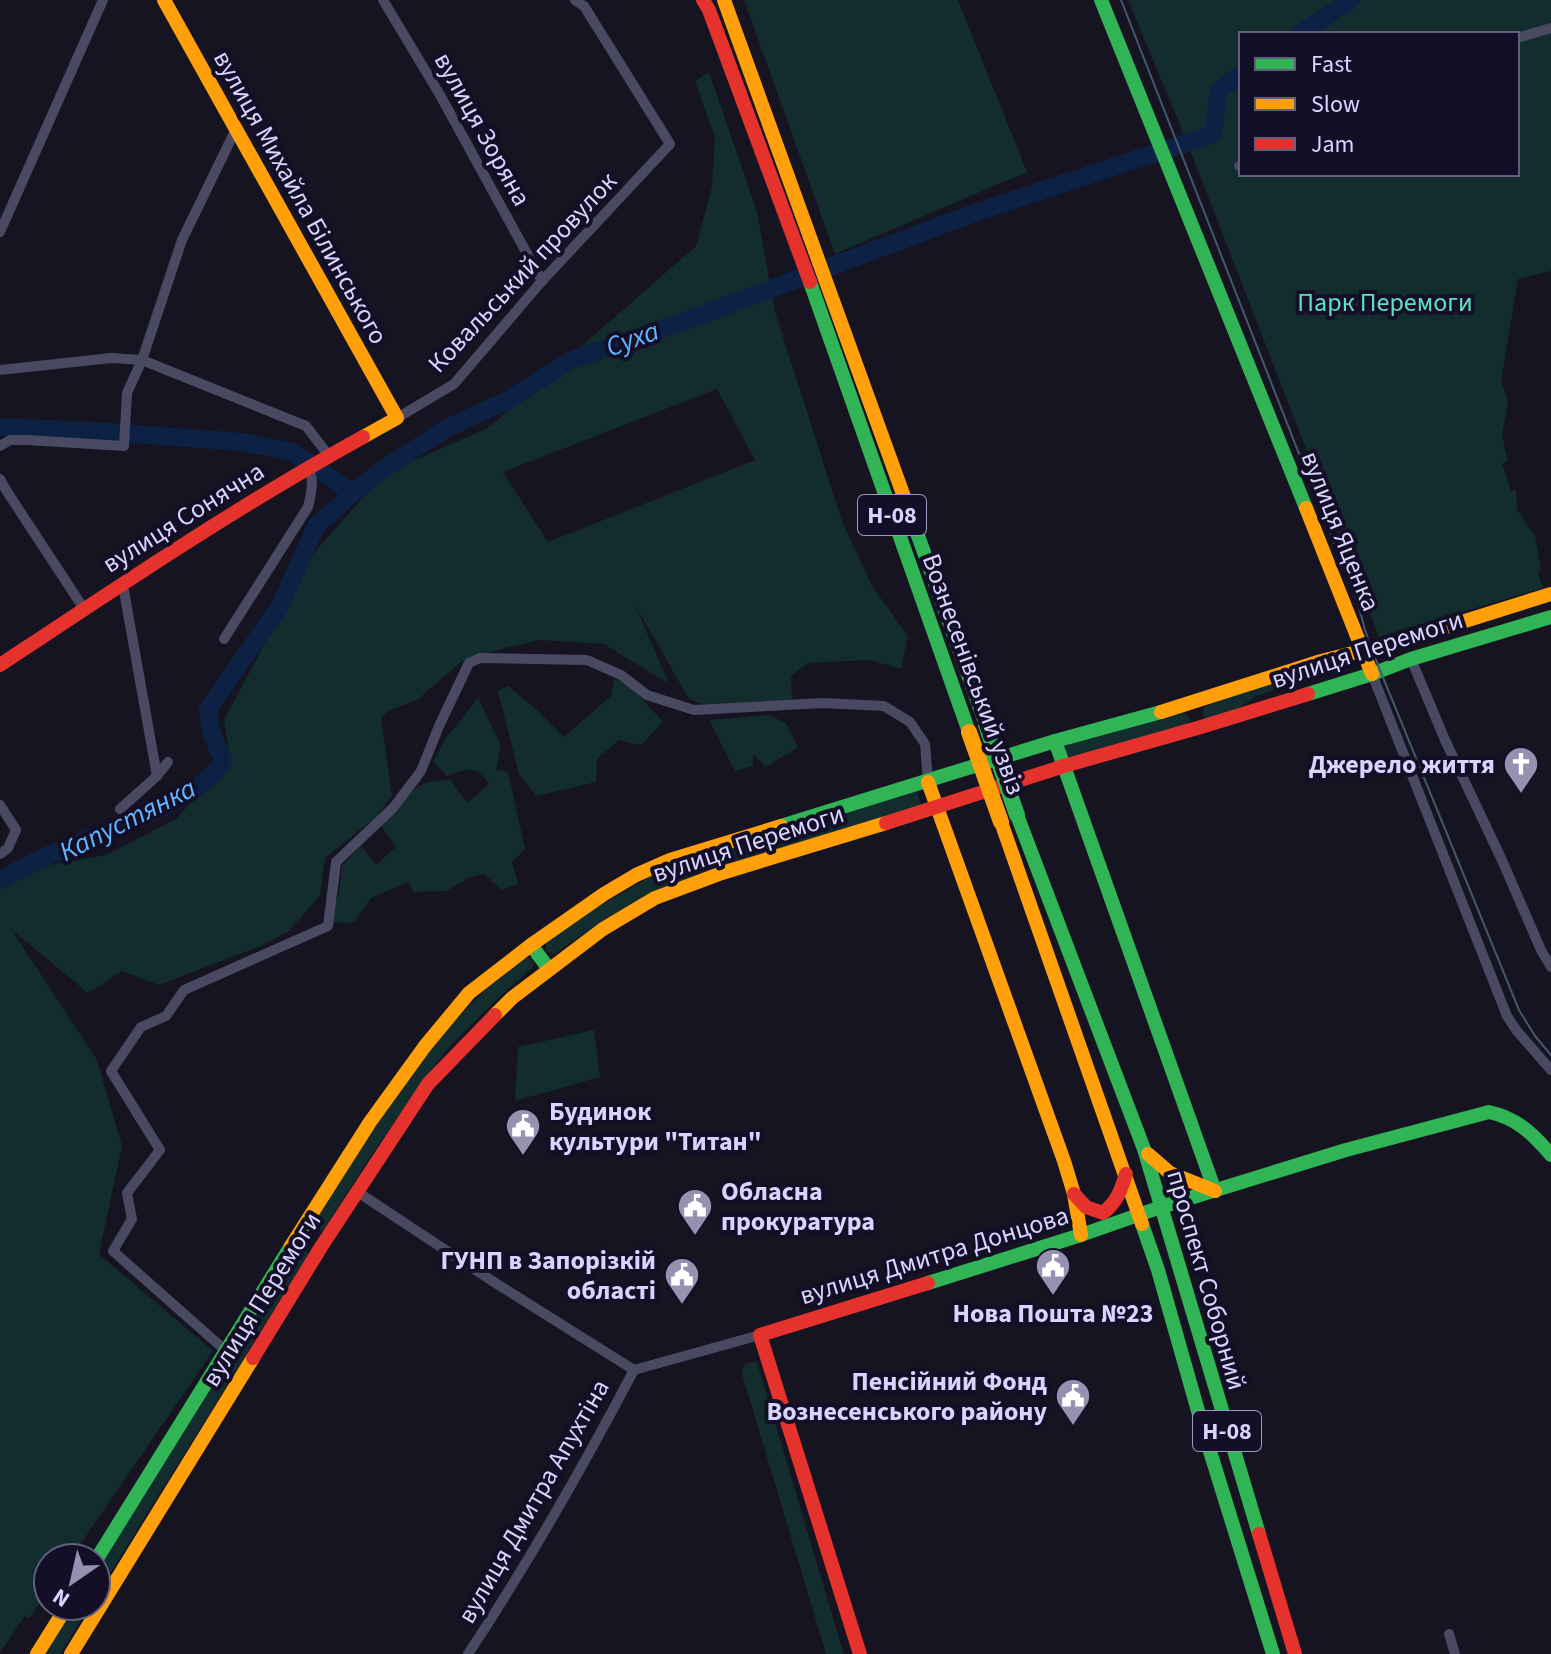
<svg xmlns="http://www.w3.org/2000/svg" width="1551" height="1654" viewBox="0 0 1551 1654" font-family="'Source Sans 3',sans-serif">
  <style>
    .green { fill: #132c2d; fill-rule: evenodd }
    .lines { fill: none; stroke-linecap: round; stroke-linejoin: round }
    .river { stroke: #0d2144; stroke-width: 18 }
    .street { stroke: #4a4962; stroke-width: 10 }
    .fast { stroke: #30b455; stroke-width: 14 }
    .slow { stroke: #ff9f0a; stroke-width: 14 }
    .jam { stroke: #e5322d; stroke-width: 14 }
    .tram { stroke: #43596b; stroke-width: 2 }
    .fast-bridge { stroke: #30b455; stroke-width: 16 }
    .slow-bridge { stroke: #ff9f0a; stroke-width: 16 }
    .labels { text-anchor: middle; stroke-width: 8; stroke-linejoin: round; paint-order: stroke }
    .shield { fill: #130f26; stroke: #9e99be; stroke-width: 2 }
    .shield-label { font-size: 24px; font-weight: bold; fill: #d9d4ff }
    .street-label { font-size: 26px; fill: #d9d4ff; stroke: #130f26 }
    .park-label { font-size: 26px; fill: #5fe0c0; stroke: #130f26 }
    .poi-label { font-size: 26px; font-weight: bold; fill: #d9d4ff; stroke: #130f26; text-anchor: end }
    .water-label { font-size: 28px; font-style: italic; fill: #62b6ff; stroke: #130f26 }
  </style>
  <rect width="100%" height="100%" fill="#161421"/>
  <g class="green">
    <path d="M744,0h214l69,172 -192,82z"/>
    <path d="M1128,0h423v271l-33,8 -17,102 7,21 -6,34 6,25 -6,3 9,27 5,-1 1,20 18,26 6,33 -3,4 5,15 -164,49 -194,-500zM1241,34h276v140h-276z"/>
    <path d="M709,72l48,140 18,100 67,209 30,65 36,50 -7,33 -31,-9 -63,3 -16,13 1,24 -90,4 -13,-5 -54,-94 34,79 -65,-40 -63,-4 -40,9 -39,12 -45,39 -29,11 -7,7 11,78 -15,20 -52,42 -5,37 -31,36 -26,14 -104,40 -37,-14 -34,22 -77,-64 86,131 25,86 -23,108 114,97 -142,207h-23v33l-19,27 -4,-2 -25,36v-764l31,-20 75,-13 70,-36 54,-59 -6,-40 88,-165 73,-82 103,-45 208,-182 16,-59 3,-50 -20,-56zM717,389l38,71 -207,82 -45,-70z"/>
    <path d="M1332,662l4,2 -1,6 -81,27 -17,14 -31,8 -3,-3v-8l5,-3z"/>
    <path d="M614,679l15,5 34,38 -22,23 -22,-5 -22,19 -1,23 -60,14 -17,-22 -21,-83 10,-5 28,23 28,28 47,-41z"/>
    <path d="M478,698l23,47 -5,25 12,2 17,77 -13,13 6,22 -16,6 -18,-16 -14,3 -23,14 -33,1 -6,-10 -37,16 -17,25 -26,-1 11,-28 3,-28 19,-20 15,19 20,-18 -15,-21c21,-25 32,-48 69,-46l17,23 22,-19c-14,-20 -21,-15 -42,-8l-14,-15 13,-23z"/>
    <path d="M1183,712l5,3 2,6 -4,5 -117,32 -5,-6 1,-5 6,-4z"/>
    <path d="M769,715l17,8 12,24 -32,20 -13,-13v12l-18,5 -26,-51z"/>
    <path d="M917,791l4,14 -227,70 -48,21 -43,25 -50,34 -7,-4v-8l49,-35 55,-31 45,-19z"/>
    <path d="M524,958h5l5,4 -2,6 -40,36 -42,42 -26,33 -58,84 -43,68c-6,0 -9,-2 -11,-8l36,-57 77,-112 38,-42 28,-28z"/>
    <path d="M594,1030l6,47 -85,24 3,-54z"/>
    <path d="M301,1247l6,3 1,5 -212,341v-30l202,-317z"/>
    <path d="M751,1362h6l87,292h-18l-84,-280c0,-7 2,-10 9,-12z"/>
    <path d="M69,1606h21l-30,48h-17z"/>
  </g>
  <g class="lines">
    <g class="river">
      <path d="M1299,34l52,-34"/>
      <path d="M0,427l94,4 148,11 51,10 60,41 29,-23 65,-42 63,-29 59,-38 102,-35 309,-115 233,-77 6,-44 22,-16"/>
      <path d="M0,880c22,-12 44,-23 67,-33 40,-16 139,-48 156,-87l-12,-28 -3,-23 72,-103 36,-80 37,-33"/>
    </g>
    <g class="street">
      <path d="M383,0l57,95 102,186"/>
      <path d="M1517,38l34,-10"/>
      <path d="M236,129l-54,111 -40,120 164,66 23,30"/>
      <path d="M1239,166l2,-1"/>
      <path d="M0,232l103,-232"/>
      <path d="M0,370l111,-12 31,2 -15,33 -3,53 -97,-6h-17l-10,6"/>
      <path d="M397,418l57,-34 88,-103 128,-137 -86,-138 -9,-6"/>
      <path d="M0,479l6,11 78,119"/>
      <path d="M118,587l6,4 33,185"/>
      <path d="M224,639l84,-132c3,-13 7,-28 0,-40"/>
      <path d="M1411,659l34,81 56,118 40,92 10,17"/>
      <path d="M1372,674l135,342 10,15 34,39"/>
      <path d="M0,805l16,25 -8,18 -8,6"/>
      <path d="M120,809l37,-33 11,-14"/>
      <path d="M356,1191l141,93 137,86 126,-35"/>
      <path d="M226,1351l-113,-100 19,-32 -5,-26 33,-43 -49,-79 30,-44 25,-11 18,-26 144,-64 8,-64 57,-54 28,-37 18,-45 30,-63 11,-5 107,2 34,15 26,20 47,15 129,-7 61,3 26,16 15,22 3,38"/>
      <path d="M1449,1634l6,20"/>
      <path d="M468,1654c61,-92 115,-187 166,-284"/>
    </g>
    <g class="fast">
      <path d="M1101,0l205,508"/>
      <path d="M810,282l159,450"/>
      <path d="M907,505l79,220"/>
      <path d="M1308,694l64,-20 39,-15 140,-42"/>
      <path d="M1055,741l160,450"/>
      <path d="M1017,815l127,334 115,385"/>
      <path d="M781,826l274,-85 106,-29"/>
      <path d="M531,945l18,24"/>
      <path d="M1142,1224l16,46 46,162 69,222"/>
      <path d="M928,1283l153,-48 80,-28 185,-57 143,-38c28,6 44,22 62,43"/>
      <path d="M96,1560l195,-314"/>
    </g>
    <g class="slow">
      <path d="M164,0l233,418 -34,19"/>
      <path d="M724,0l183,505"/>
      <path d="M1306,508l66,166"/>
      <path d="M1161,712l160,-51 80,-20 150,-47"/>
      <path d="M928,782l136,379 10,33 7,41"/>
      <path d="M1001,822l141,402"/>
      <path d="M495,1015l17,-17 91,-69 52,-31 67,-25 164,-50"/>
      <path d="M1148,1154l22,19 45,18"/>
      <path d="M291,1246l79,-124 55,-76 44,-53 62,-48 73,-51 32,-19 34,-15 111,-34"/>
      <path d="M37,1654l30,-48"/>
      <path d="M71,1654l182,-296"/>
    </g>
    <g class="jam">
      <path d="M703,0l6,10 101,272"/>
      <path d="M0,665c119,-79 238,-159 363,-228"/>
      <path d="M886,823l178,-57 137,-39 107,-33"/>
      <path d="M1074,1194l12,13 17,6c14,-11 18,-23 23,-39"/>
      <path d="M253,1358l68,-111 107,-163 67,-69"/>
      <path d="M1259,1534l36,120"/>
      <path d="M860,1654l-100,-319 168,-52"/>
    </g>
    <path class="tram" d="M1121,0l237,604 7,26 15,40 139,340 16,26 16,19"/>
    <path class="fast-bridge" d="M986,725l31,90"/>
    <path class="slow-bridge" d="M969,732l32,90"/>
  </g>
  <defs>
    <symbol id="church-pin" viewBox="-11 -11 22 30"><path d="M0 17L-7.5 6A9.5 9.5 0 1 1 7.5 6Z" fill="#9591b1" stroke="#130f26"/><path d="M-1.2-6h2.4v3.5h3.3v2.4h-3.3V6h-2.4V-.1h-3.3v-2.4h3.3Z" fill="#fff"/></symbol>
    <symbol id="civic-pin" viewBox="-11 -11 22 30"><path d="M0 17L-7.5 6A9.5 9.5 0 1 1 7.5 6Z" fill="#9591b1" stroke="#130f26"/><path d="M-.6-6.5H3V-4.5H.6V-3L4-1V1h2V6H-6V1h2V-1L-.6-3ZM-1.2 2.5V6h2.4V2.5Z" fill="#fff"/></symbol>
  </defs>
  <g fill-rule="evenodd">
    <use href="#church-pin" x="1501" y="744" width="40" height="54"/>
    <use href="#civic-pin" x="503" y="1106" width="40" height="54"/>
    <use href="#civic-pin" x="675" y="1186" width="40" height="54"/>
    <use href="#civic-pin" x="1033" y="1246" width="40" height="54"/>
    <use href="#civic-pin" x="662" y="1255" width="40" height="54"/>
    <use href="#civic-pin" x="1053" y="1376" width="40" height="54"/>
  </g>
  <g class="labels">
    <g class="shield">
      <rect x="858" y="495" width="68" height="40" rx="6"/>
      <rect x="1193" y="1411" width="68" height="40" rx="6"/>
    </g>
    <g class="shield-label">
      <text x="892" y="523">Н-08</text>
      <text x="1227" y="1439">Н-08</text>
    </g>
    <g class="street-label">
      <text transform="translate(483 129) rotate(61)" y="9">вулиця Зоряна</text>
      <text transform="translate(301 197) rotate(61)" y="9">вулиця Михайла Білинського</text>
      <text transform="translate(522 272) rotate(-47)" y="9">Ковальський провулок</text>
      <text transform="translate(183 517) rotate(-32)" y="9">вулиця Сонячна</text>
      <text transform="translate(1341 531) rotate(68)" y="9">вулиця Яценка</text>
      <text transform="translate(1367 649) rotate(-18)" y="9">вулиця Перемоги</text>
      <text transform="translate(974 674) rotate(70)" y="9">Вознесенівський узвіз</text>
      <text transform="translate(748 843) rotate(-18)" y="9">вулиця Перемоги</text>
      <text transform="translate(934 1255) rotate(-17)" y="9">вулиця Дмитра Донцова</text>
      <text transform="translate(1207 1280) rotate(74)" y="9">проспект Соборний</text>
      <text transform="translate(261 1299) rotate(-58)" y="9">вулиця Перемоги</text>
      <text transform="translate(533 1501) rotate(-60)" y="9">вулиця Дмитра Апухтіна</text>
    </g>
    <g class="park-label">
      <text x="1385" y="311">Парк Перемоги</text>
    </g>
    <g class="poi-label">
      <text x="1495" y="773">Джерело життя</text>
      <text x="549" y="1120" text-anchor="start">Будинок<tspan x="549" dy="30">культури "Титан"</tspan></text>
      <text x="721" y="1200" text-anchor="start">Обласна<tspan x="721" dy="30">прокуратура</tspan></text>
      <text x="656" y="1269">ГУНП в Запорізкій<tspan x="656" dy="30">області</tspan></text>
      <text x="1053" y="1322" text-anchor="middle">Нова Пошта №23</text>
      <text x="1047" y="1390">Пенсійний Фонд<tspan x="1047" dy="30">Вознесенського району</tspan></text>
    </g>
    <g class="water-label">
      <text transform="translate(632 338) rotate(-20)" y="10">Суха</text>
      <text transform="translate(127 819) rotate(-27)" y="10">Капустянка</text>
    </g>
  </g>
  <rect x="1239" y="32" width="280" height="144" fill="#130f26" stroke="#625e7d" stroke-width="2"/>
  <rect x="1255" y="58" width="40" height="12" fill="#30b455" stroke="#625e7d" stroke-width="2"/>
  <text x="1311" y="72" font-size="24" fill="#d9d4ff">Fast</text>
  <rect x="1255" y="98" width="40" height="12" fill="#ff9f0a" stroke="#625e7d" stroke-width="2"/>
  <text x="1311" y="112" font-size="24" fill="#d9d4ff">Slow</text>
  <rect x="1255" y="138" width="40" height="12" fill="#e5322d" stroke="#625e7d" stroke-width="2"/>
  <text x="1311" y="152" font-size="24" fill="#d9d4ff">Jam</text>
  <g transform="translate(72 1582) rotate(214)"><circle r="38" fill="#130f26" stroke="#625e7d" stroke-width="2"/>
  <path d="M0-6L14 30L0 20L-14 30Z" fill="#9591b1"/>
  <text y="-12" font-size="22" font-weight="bold" text-anchor="middle" fill="#d9d4ff">N</text>
  </g>
</svg>
